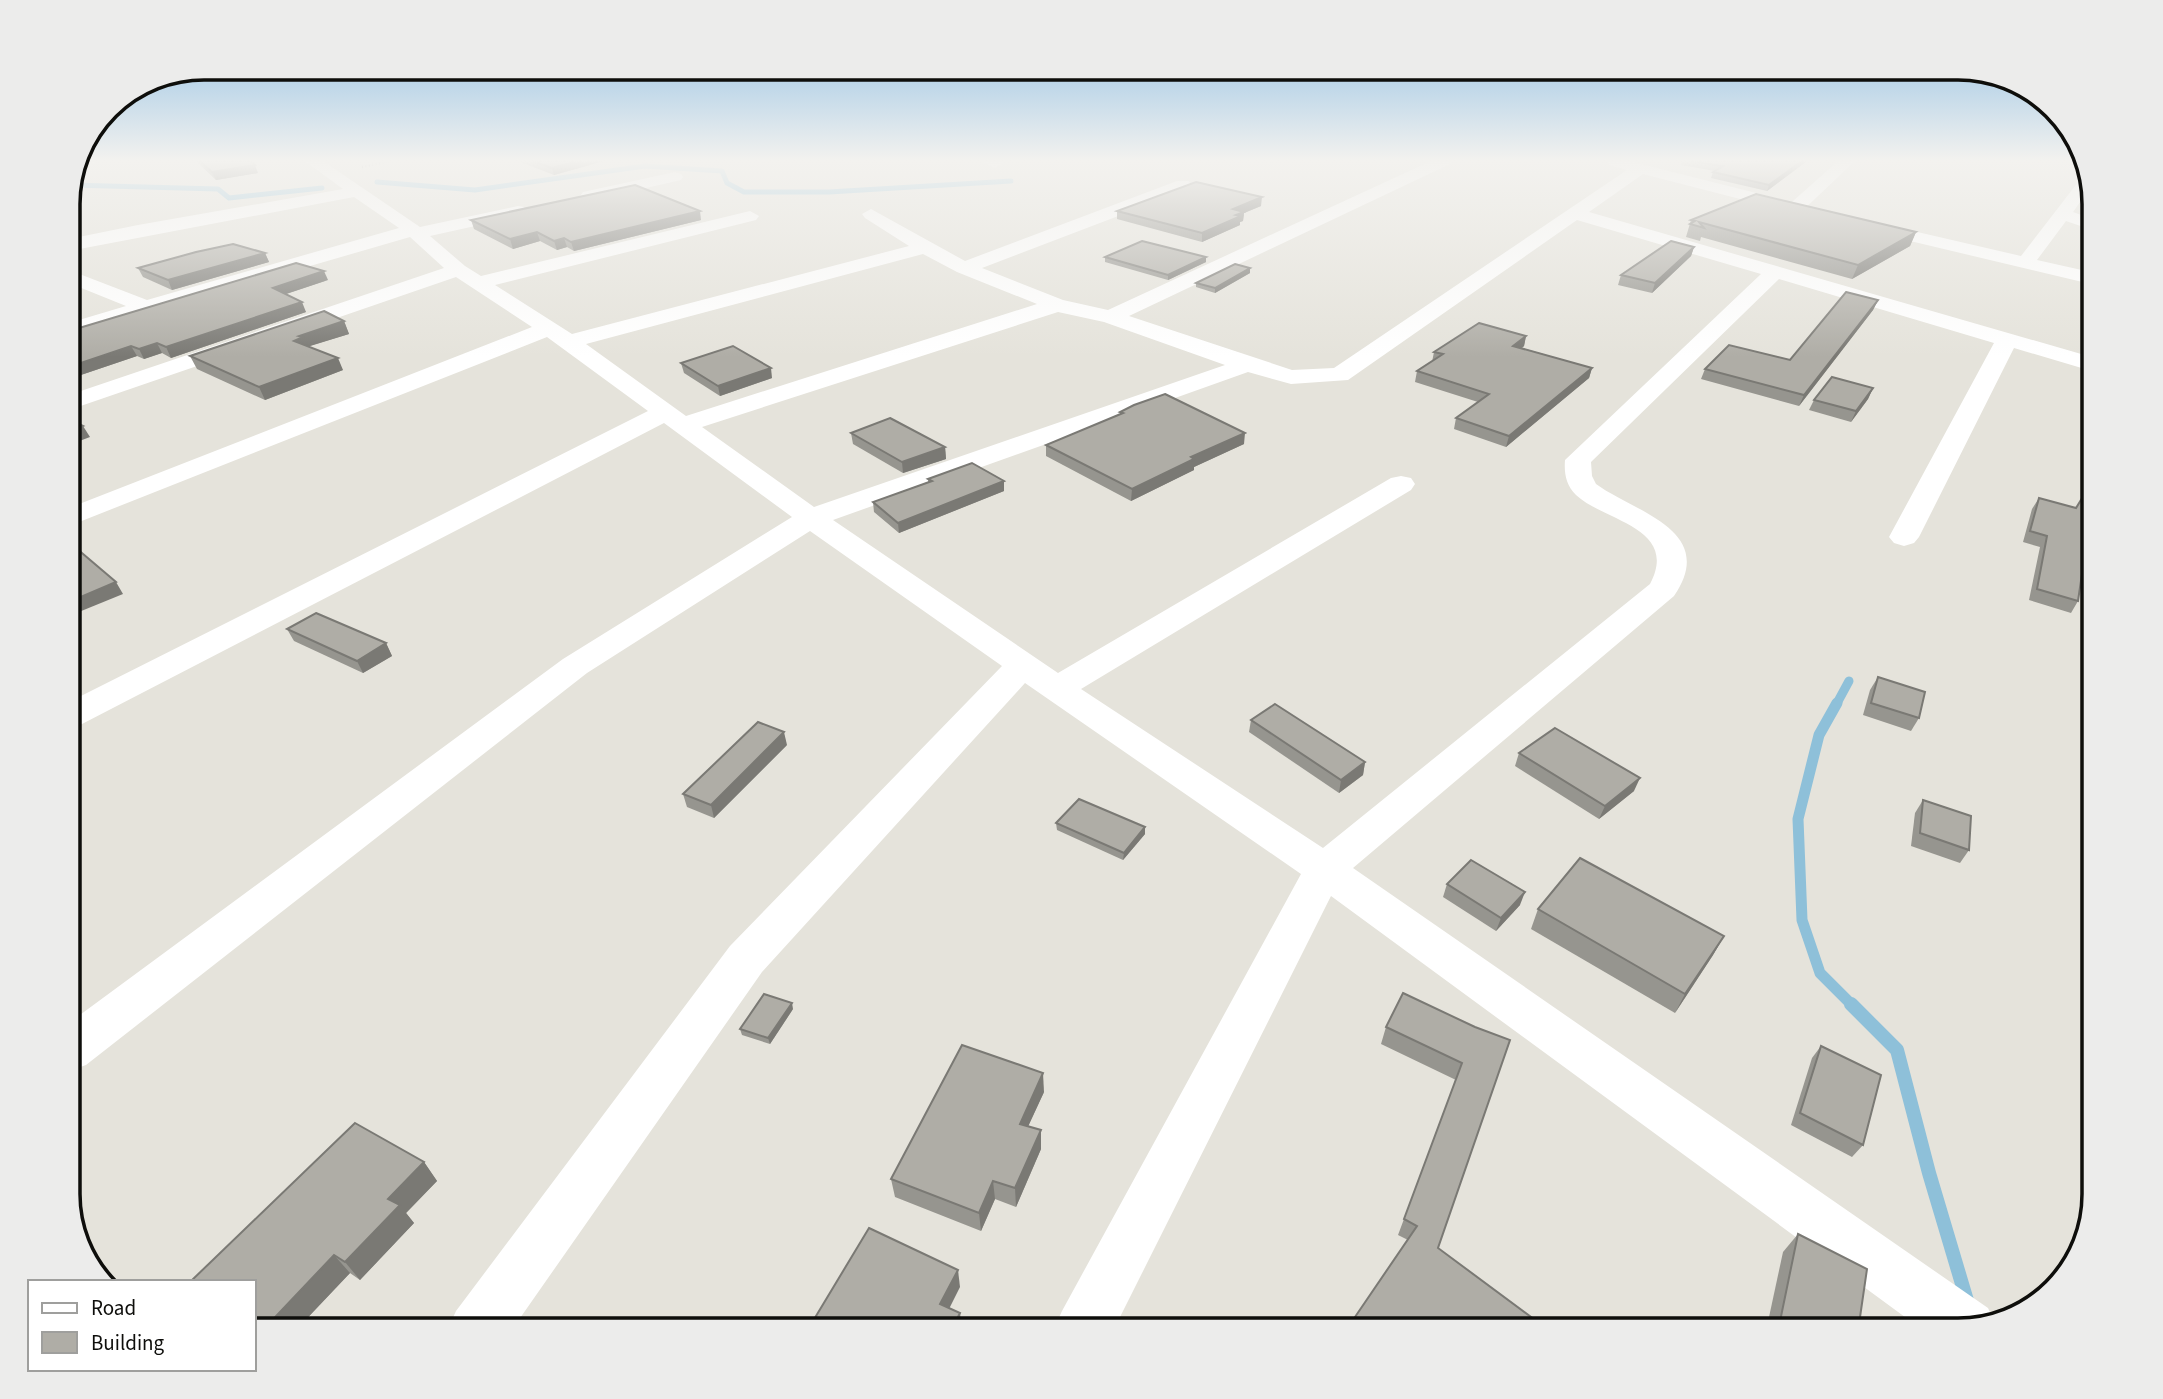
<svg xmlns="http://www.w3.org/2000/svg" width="2163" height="1399" viewBox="0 0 2163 1399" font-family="'Source Sans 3',sans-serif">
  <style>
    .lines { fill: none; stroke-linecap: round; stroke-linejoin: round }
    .stream-far3 { stroke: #8ec0d9; stroke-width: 5 }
    .stream-far2 { stroke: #8ec0d9; stroke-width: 9 }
    .stream-far1 { stroke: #8ec0d9; stroke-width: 11 }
    .stream { stroke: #8ec0d9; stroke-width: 14 }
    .path { stroke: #777671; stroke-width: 2.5; stroke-dasharray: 1 2.5; stroke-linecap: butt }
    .street { fill: #fff; fill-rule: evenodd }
    .wall { fill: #96958f }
    .shaded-wall { fill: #7a7974 }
    .building { fill: #afada6; stroke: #7a7974; stroke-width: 2 }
    .rim { fill: none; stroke: #0e0e0b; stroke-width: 3.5 }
  </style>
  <rect width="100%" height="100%" fill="#e5e3db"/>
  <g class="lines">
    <g class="stream-far3">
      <path d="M377,182l98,8 170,-24 77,5 5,12 17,9h85l182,-11"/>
      <path d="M71,185l147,4 11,9 93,-10"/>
    </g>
    <path class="stream-far2" d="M1836,705l13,-24"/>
    <path class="stream-far1" d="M1837,703l-18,32 -21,84 4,101 18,53 33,33"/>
    <path class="stream" d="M1851,1004l46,46 32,123 39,131"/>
    <path class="path" d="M362,167l27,-6"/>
    <g class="street">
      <path d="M77,161h19l-2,3 -18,4z"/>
      <path d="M305,161h18l97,66 98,-21 6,1 3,4 -3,4 -94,21 35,30 16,10 269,-65 9,5 -3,4 -261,65 77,49 337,-88 -44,-28 -3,-4 9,-5 94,52 212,-80h12l2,4 -2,4 -207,79 81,32 45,10 323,-149h21l-2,3 -321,152 163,54 42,-2 293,-198 -18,-5 -1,-4h21l163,41 46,-41h17l-54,51 -6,1 -152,-39 -54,38 506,146v14l-81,-24 -95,189 -5,6 -10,3 -10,-3 -5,-6 105,-194 -215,-64 -188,183 1,14 4,8c38,28 123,46 78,112l-321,272 635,440 6,13 -35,10h-35l-593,-435 -218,435h-60l9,-20 239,-437 -276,-191 -263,289 -251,359h-64l9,-20 274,-365 272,-280 -192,-135 -223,142 -501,392 -17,6v-48l494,-364 229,-142 -128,-94 -582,301 -13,4v-26l579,-291 -101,-74 -478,189v-18l463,-181 -76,-50 -387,133v-15l375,-127 -34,-31 -341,99v-13l57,-17 -57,-23v-13l78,30 252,-72 -45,-31 -285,54v-12l69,-14 205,-36zM1577,220l184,54 -196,186c-1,14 1,25 11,35 27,26 104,32 74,89l-327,264 -242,-159 330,-199 4,-6 -4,-6 -10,-2 -10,2 -333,195 -225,-153 415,-148 43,12 57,-4zM923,254l34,18 80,32 -351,112 -100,-72zM1058,312l46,10 121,43 -411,142 -112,-80z"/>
      <path d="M981,161h20l2,2 -8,5z"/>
      <path d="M675,172l6,2 2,3 -2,3 -92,21 -9,-5 3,-4z"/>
      <path d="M2087,175l3,13 -17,24 22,8v11l-29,-10 -29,39 58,13v12l-231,-55 -3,-4 9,-5 151,35 61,-79z"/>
    </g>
  </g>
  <g class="wall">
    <path d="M196,161h55l7,12 -42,7z"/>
    <path d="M518,161h86l-50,14z"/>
    <path d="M1676,161h131l-40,30 -56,-13 2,-6 2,-1 -34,-6 1,-3z"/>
    <path d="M1261,206l-17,7 -1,8 -3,1v3l-38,17 -85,-23v-8z"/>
    <path d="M471,220h230l-127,31 -7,-4 -10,3 -17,-9 -27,8 -39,-20z"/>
    <path d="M1691,220l225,12 -6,14 -58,33 -151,-42 -1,4 -14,-4z"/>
    <path d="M1694,247l-3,9 -39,37 -34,-8 3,-10z"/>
    <path d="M265,253l4,9 -97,28 -29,-13 -5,-9z"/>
    <path d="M1105,257h101v5l-38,18 -63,-18z"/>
    <path d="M1250,268v5l-35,20 -19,-6v-4z"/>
    <path d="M328,280l-42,14 20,18 -135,46 -9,-5 -18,6 -7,-3 -68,23v-48z"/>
    <path d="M1878,300l-5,10 -74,96 -98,-27 4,-10 85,-9z"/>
    <path d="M344,321l5,13 -40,12 34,24 -78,30 -68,-31 -7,-13z"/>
    <path d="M1526,336l-2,10 -2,2 70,20 -3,10 -83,69 -52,-18 2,-11 22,-16 -63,-20 2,-11 15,-9 2,-10z"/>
    <path d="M681,363l91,15 -52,18 -36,-23z"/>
    <path d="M1873,388l-5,11 -17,23 -42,-12 5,-10z"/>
    <path d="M1120,412l124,32 -50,23v3l-63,31 -85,-45v-11l74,-30z"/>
    <path d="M851,433l94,14 1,12 -43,14 -50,-29z"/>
    <path d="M928,479l76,2v10l-105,42 -25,-21 -1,-10 55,-20z"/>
    <path d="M2039,498l37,10 14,40 -5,9 -7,44 -7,12 -42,-13 11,-53 -17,-5 9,-33z"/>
    <path d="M287,629l99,14 6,13 -29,17 -69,-32z"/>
    <path d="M1878,677l41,41 -8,13 -48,-16 7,-25z"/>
    <path d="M1251,720l114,42 -2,13 -24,18 -90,-61z"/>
    <path d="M787,745l-73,73 -27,-11 -4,-13z"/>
    <path d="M1519,753l115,38 -35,28 -84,-53z"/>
    <path d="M1923,800l46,50 -9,13 -49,-17 4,-33z"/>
    <path d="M1056,823l89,11 -22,26 -66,-30z"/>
    <path d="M1447,884l73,21 -24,26 -53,-34z"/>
    <path d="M1538,909l186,27 -11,19 -38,58 -144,-84z"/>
    <path d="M793,1009l-23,35 -28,-9 -2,-6z"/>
    <path d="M1386,1027h89l-37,221 112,83h-200l5,-14 53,-77 -10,-5 58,-155 -75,-36z"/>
    <path d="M1821,1046l42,99 -11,12 -61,-32 21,-67z"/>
    <path d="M1044,1092l-16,34 13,4v19l-25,58 -21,-8 -14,32 -86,-34 -4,-18z"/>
    <path d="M424,1162l13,19 -31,32 8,10 -54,57 -10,-7 -55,58h-41z"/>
    <path d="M1798,1234l60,97h-92l17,-79z"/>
  </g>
  <g class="shaded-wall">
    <path d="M578,161h26l-50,14 -2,-7z"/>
    <path d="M1802,161h5l-40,30 2,-6z"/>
    <path d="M255,165l3,8 -42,7 -4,-8z"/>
    <path d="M1262,197l-1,9 -17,7 -1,8 -3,1v3l-38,17v-9l31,-24z"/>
    <path d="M700,211l1,9 -127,31 -3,-9z"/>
    <path d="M537,232l3,9 -27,8 -3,-10z"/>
    <path d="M1916,232l-6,14 -58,33 6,-14z"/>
    <path d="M564,238l3,9 -10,3 -3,-9z"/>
    <path d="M1694,247l-3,9 -39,37 3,-10z"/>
    <path d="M265,253l4,9 -97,28 -4,-10z"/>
    <path d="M1206,257v5l-38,18v-5z"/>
    <path d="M1250,268v5l-35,20v-5z"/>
    <path d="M324,271l4,9 -51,17 -4,-9z"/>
    <path d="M1878,300l-5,10 -74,96 5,-11z"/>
    <path d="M302,302l4,10 -135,46 -5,-11z"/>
    <path d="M344,321l5,13 -42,13 -13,-6 5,-5z"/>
    <path d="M1526,336l-2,10 -13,10 2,-10z"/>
    <path d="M157,343l5,10 -18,6 -5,-10z"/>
    <path d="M131,346l6,10 -68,23v-12z"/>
    <path d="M338,358l5,12 -78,30 -6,-13z"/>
    <path d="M771,368l1,10 -52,18 -2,-10z"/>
    <path d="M1592,368l-3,10 -83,69 3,-11z"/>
    <path d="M1873,388l-5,11 -17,23 5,-11z"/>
    <path d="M83,426l7,11 -21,8v-13z"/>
    <path d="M1245,433l-1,11 -50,23v3l-63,31 1,-12 59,-32z"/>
    <path d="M945,447l1,12 -43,14 -1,-11z"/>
    <path d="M1004,481v10l-105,42 -1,-10z"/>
    <path d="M116,582l7,12 -54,22v-14z"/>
    <path d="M386,643l6,13 -29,17 -6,-12z"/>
    <path d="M784,732l3,13 -73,73 -3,-13z"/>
    <path d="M1365,762l-2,13 -24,18 2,-13z"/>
    <path d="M1640,778l-6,13 -35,28 6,-13z"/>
    <path d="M1145,827v7l-22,26 1,-7z"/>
    <path d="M1525,892l-5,13 -24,26 5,-13z"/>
    <path d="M1724,936l-11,19 -38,58 10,-19z"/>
    <path d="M792,1003l1,6 -23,35 -2,-6z"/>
    <path d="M1043,1073l1,19 -23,50 -1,-18z"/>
    <path d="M1041,1130v19l-25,58 -1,-19z"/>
    <path d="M424,1162l13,19 -31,32 8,10 -54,57 -15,-18 43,-63z"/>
    <path d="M993,1181l2,18 -14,32 -2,-18z"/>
    <path d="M334,1255l16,18 -55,58h-33z"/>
    <path d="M958,1270l2,17 -17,34 -3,-17z"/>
    <path d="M960,1313l2,18h-11z"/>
  </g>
  <g class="building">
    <path d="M200,161h51l4,4 -43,7z"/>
    <path d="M533,161h45l-26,7z"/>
    <path d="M1691,161h111l-33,24 -56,-13 10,-6z"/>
    <path d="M1196,182l66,15 -29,12 11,3 -8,3 5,1 -39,17 -85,-22z"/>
    <path d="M635,185l65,26 -129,31 -7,-4 -10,3 -17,-9 -27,7 -39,-19z"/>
    <path d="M1756,194l160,38 -58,33 -159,-43 5,6 -14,-4 5,-3 -4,-1z"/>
    <path d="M1142,241l64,16 -38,18 -63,-18z"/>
    <path d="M1671,241l23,6 -39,36 -34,-8z"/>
    <path d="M233,244l32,9 -97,27 -30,-12 58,-16z"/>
    <path d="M296,263l28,8 -51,17 29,14 -136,45 -9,-4 -18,6 -8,-3 -62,21v-36z"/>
    <path d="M1235,264l15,4 -35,20 -19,-5z"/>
    <path d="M1846,292l32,8 -74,95 -99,-26 24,-24 61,15z"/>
    <path d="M324,311l20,10 -45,15 4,1 -9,4 44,17 -79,29 -69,-31z"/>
    <path d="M1479,323l47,13 -13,10 79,22 -83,68 -53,-18 33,-24 -72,-23 26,-17 -9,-2z"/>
    <path d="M733,346l38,22 -53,18 -37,-23z"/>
    <path d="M1832,377l41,11 -17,23 -42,-11z"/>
    <path d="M1165,394l80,39 -54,24 3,2 -62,30 -86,-44 77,-32 -3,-1 14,-7z"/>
    <path d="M890,418l55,29 -43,15 -51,-29z"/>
    <path d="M69,419l14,7 -14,6z"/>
    <path d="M972,463l32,18 -106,42 -25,-21 59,-21 -4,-2z"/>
    <path d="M2095,477v44l-5,27 -4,-1 -8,54 -41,-12 10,-53 -17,-5 9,-33 37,10z"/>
    <path d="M69,542l47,40 -47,20v-30l3,-1 -3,-2z"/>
    <path d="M316,613l70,30 -29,18 -70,-32z"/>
    <path d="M1878,677l47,15 -6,26 -48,-15z"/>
    <path d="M1275,704l90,58 -24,18 -90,-60z"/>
    <path d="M758,722l26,10 -73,73 -28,-11z"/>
    <path d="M1555,728l85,50 -35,28 -86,-53z"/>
    <path d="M1079,799l66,28 -21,26 -68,-30z"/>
    <path d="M1923,800l48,16 -2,34 -49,-17z"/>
    <path d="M1580,858l144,78 -39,58 -147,-85z"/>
    <path d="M1471,860l54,32 -24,26 -54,-34z"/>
    <path d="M1403,993l72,34 35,13 -72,208 112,83h-178l-17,-14 62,-91 -13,-7 58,-156 -76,-36z"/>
    <path d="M764,994l28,9 -24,35 -28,-9z"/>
    <path d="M962,1045l81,28 -23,51 21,6 -26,58 -22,-7 -14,32 -88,-34z"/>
    <path d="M1821,1046l60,29 -18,70 -63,-32z"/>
    <path d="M355,1123l69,39 -36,37 12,6 -55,57 -11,-7 -72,76h-8v-49h-64z"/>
    <path d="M869,1228l89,42 -18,34 20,9 -9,18h-144z"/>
    <path d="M1798,1234l69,35 -9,62h-80z"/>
  </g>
  <linearGradient id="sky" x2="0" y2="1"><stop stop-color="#84b9e2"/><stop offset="0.45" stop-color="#f3f2ef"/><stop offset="1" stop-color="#f3f2ef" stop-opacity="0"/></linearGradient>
  <rect width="2163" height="357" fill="url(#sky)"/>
  <path d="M0 0H2163V1399H0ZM204 80H1958A124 124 0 0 1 2082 204V1194A124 124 0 0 1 1958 1318H204A124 124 0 0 1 80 1194V204A124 124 0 0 1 204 80Z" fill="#ececeb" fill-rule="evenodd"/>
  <path class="rim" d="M204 80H1958A124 124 0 0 1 2082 204V1194A124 124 0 0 1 1958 1318H204A124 124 0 0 1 80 1194V204A124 124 0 0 1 204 80Z"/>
  <rect x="28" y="1280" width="228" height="91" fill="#ffffff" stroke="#9f9f9d" stroke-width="2"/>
  <rect x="42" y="1303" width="35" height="10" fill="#ffffff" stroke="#9f9f9d" stroke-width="2"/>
  <text x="91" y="1315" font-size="21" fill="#0e0e0b">Road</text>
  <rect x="42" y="1332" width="35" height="21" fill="#afada6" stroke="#9f9f9d" stroke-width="2"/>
  <text x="91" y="1350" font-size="21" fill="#0e0e0b">Building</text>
</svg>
